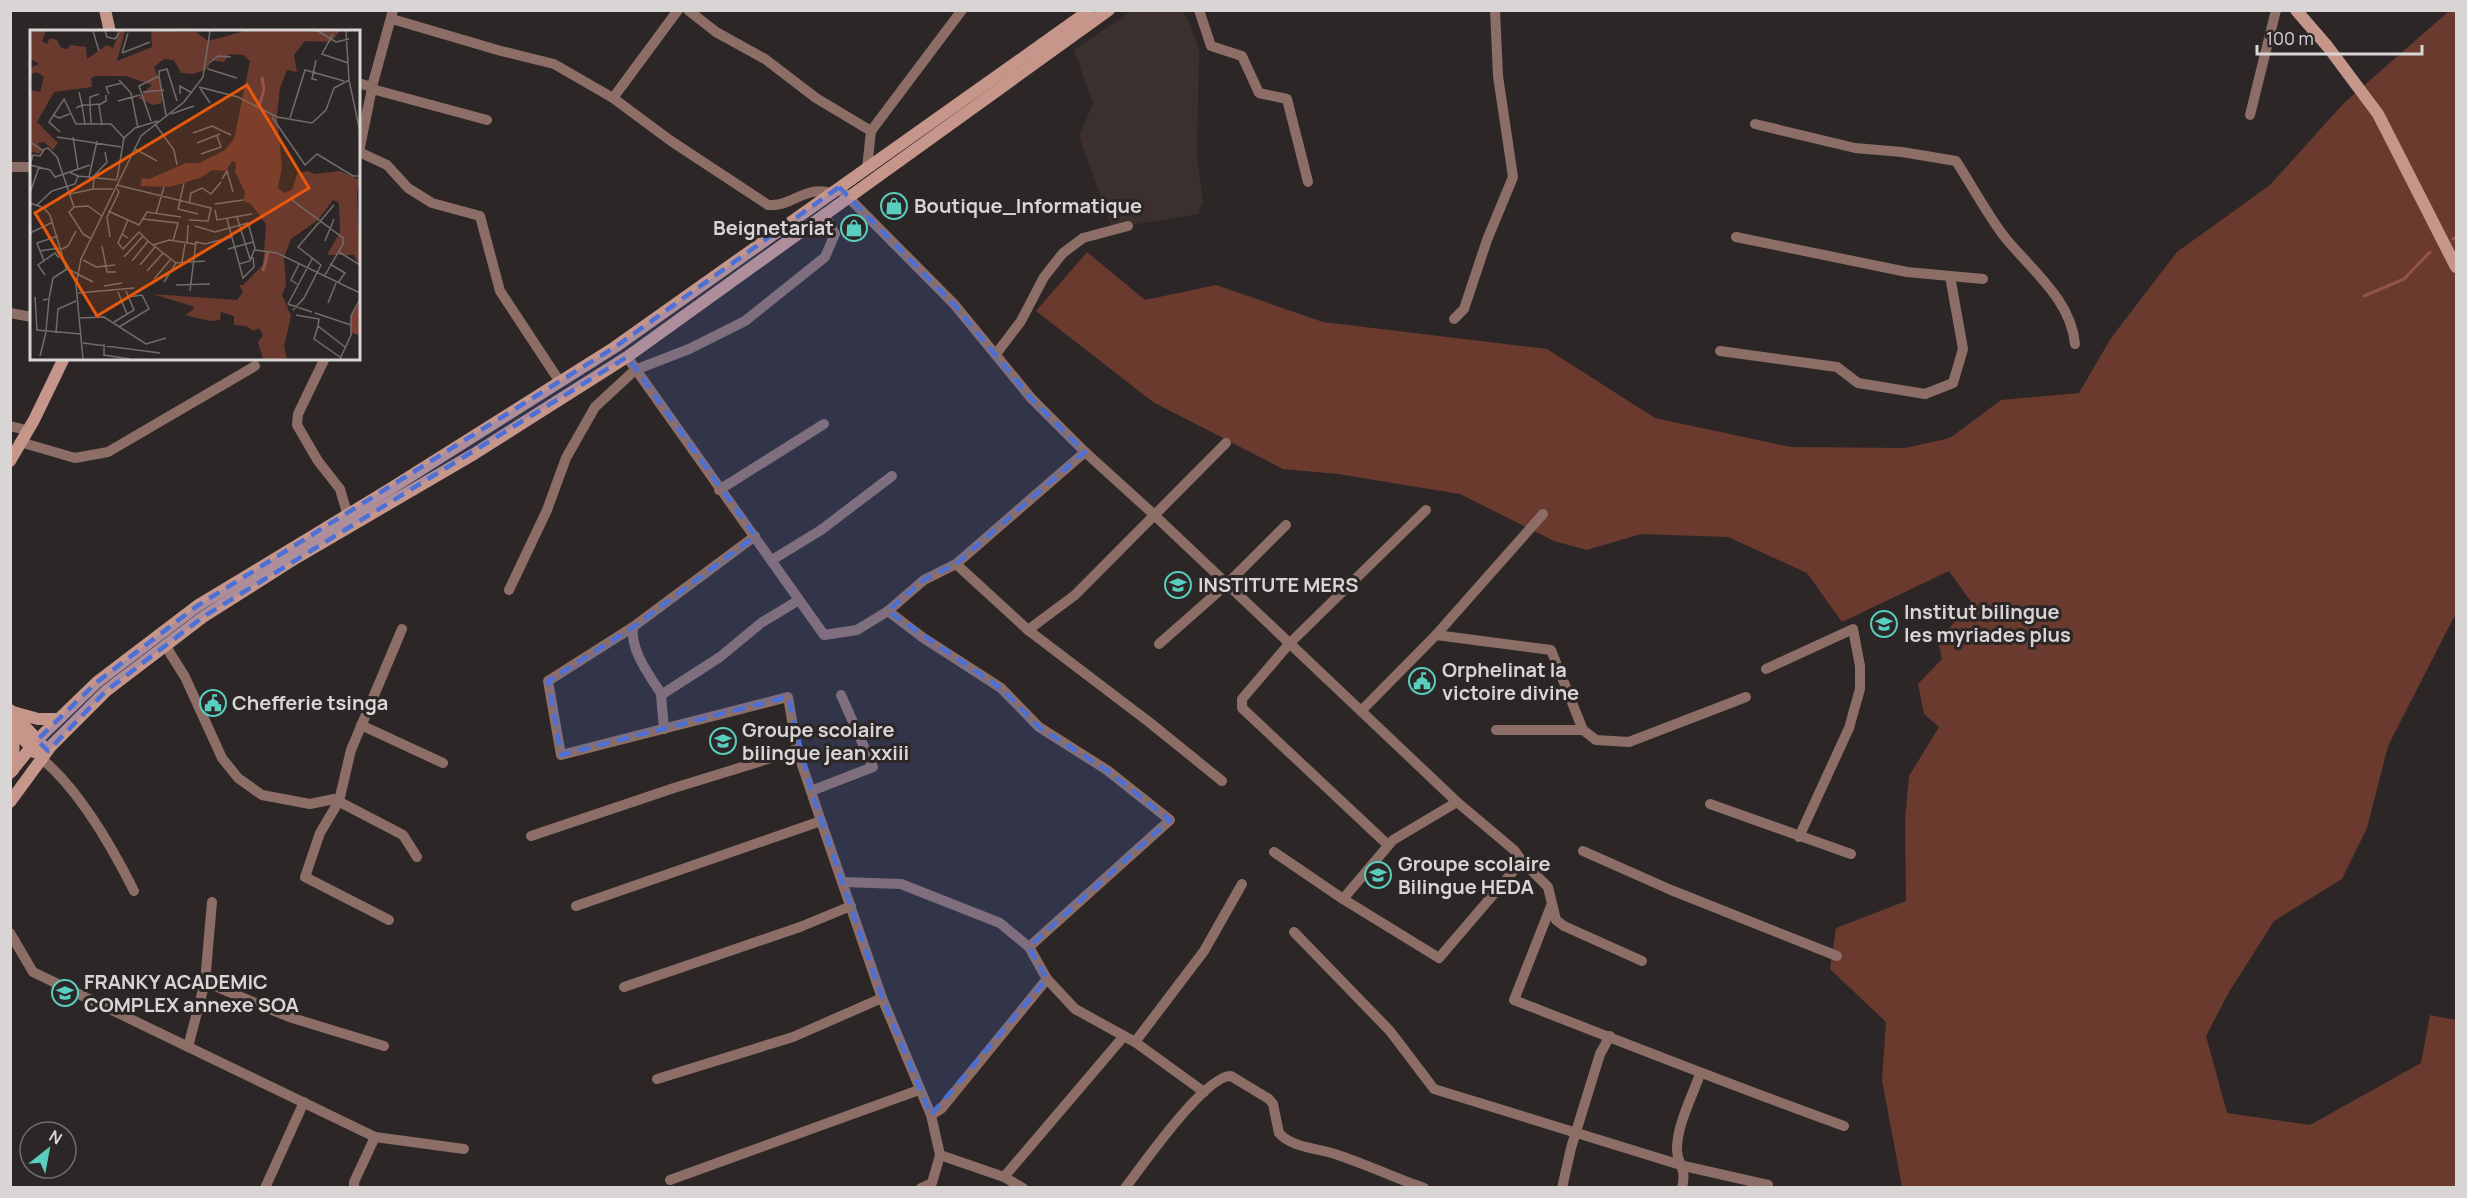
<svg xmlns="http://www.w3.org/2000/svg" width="2467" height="1198" viewBox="0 0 2467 1198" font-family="Manrope,sans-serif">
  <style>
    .built { fill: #3b302d }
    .green { fill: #6a3a2f }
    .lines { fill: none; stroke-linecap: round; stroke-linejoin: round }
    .stream { stroke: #935345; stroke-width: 3 }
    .street { stroke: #8c6e67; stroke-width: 10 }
    .secondary { stroke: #c6968b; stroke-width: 12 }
    .marked { fill: #4c70d7; fill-opacity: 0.2; stroke: #4c70d7; stroke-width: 4.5; stroke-dasharray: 12 8; stroke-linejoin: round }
    .labels { text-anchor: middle; stroke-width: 6; stroke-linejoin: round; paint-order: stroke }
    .poi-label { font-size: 20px; font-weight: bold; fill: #d8d5d4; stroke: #2c2726; text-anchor: start }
    .inset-river { fill: none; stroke: #935345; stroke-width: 3 }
    .inset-road { fill: none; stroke: #716d6c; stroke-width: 1.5 }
    .view { fill: #e8590c; fill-opacity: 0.15; stroke: #e8590c; stroke-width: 3 }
    .inset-edge { fill: none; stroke: #d8d5d4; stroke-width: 3 }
  </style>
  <rect width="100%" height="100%" fill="#2c2726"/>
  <path class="built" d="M1131,11h51l7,9 10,30 -2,108 6,43 -5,13 -86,14 -33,-91 14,-34 -19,-53z"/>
  <path class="green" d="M2449,11h7v602l-68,133 -21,82 -25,51 -68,42 -45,71 -23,44 21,77 83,12 111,-62 9,-48 26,5v167h-554l-20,-107 4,-58 -56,-53 6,-41 70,-27 -1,-81 4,-44 30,-49 -15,-13 -6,-30 24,-25 -4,-18 34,-38 -23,-32 -107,51 -35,-49 -79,-36 -87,-3 -54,16 -33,-9 -94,-47 -122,-20 -55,-5 -130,-67 -117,-91 51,-59 58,48 71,-15 107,37 224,27 108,69 136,29 114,1 45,-10 51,-38 78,-7 32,-55 66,-86 93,-67 74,-82z"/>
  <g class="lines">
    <g class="stream">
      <path d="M2453,239l3,-2"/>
      <path d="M2364,296l40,-17 26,-27"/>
    </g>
    <g class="street">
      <path d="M393,10l-20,73 -14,69 28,13 21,23 24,15 48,13 20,75 60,91"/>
      <path d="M678,10l-65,88 58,43 97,64c24,2 37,-20 63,-12"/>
      <path d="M688,10l28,22 49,27 51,39 55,33 -4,37"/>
      <path d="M1199,10l12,36 31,10 17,37 28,6 21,83"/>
      <path d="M392,19l109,32 53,13 59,34"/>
      <path d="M358,83l14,4"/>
      <path d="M372,89l115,31"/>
      <path d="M2250,115l26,-105"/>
      <path d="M1755,124l100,24 47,4 54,9c16,25 30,51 47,74 27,34 68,64 72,109"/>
      <path d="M871,131l91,-121"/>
      <path d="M10,167h22"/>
      <path d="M843,192l111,112 77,94 54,54 65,59 307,291 57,48 8,11 -83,97 -96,-59 -69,-47"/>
      <path d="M1736,237l171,35 76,7"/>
      <path d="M10,313l22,4"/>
      <path d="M1454,319l10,-10 23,-69 26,-63 -15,-101 -3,-66"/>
      <path d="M1720,351l117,16 21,16 67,11 28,-11 10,-34 -13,-73"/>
      <path d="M996,354l25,-33 23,-44 19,-24 20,-15 45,-12"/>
      <path d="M627,357l197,278 33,-5 31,-19 36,-31 32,-16 72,66 121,92 73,59"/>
      <path d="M325,358l-27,56 -1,11 21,36 22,28 7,24"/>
      <path d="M10,426l16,4"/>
      <path d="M20,442l55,16 33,-6 147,-86"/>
      <path d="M719,490l105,-66"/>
      <path d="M772,560l49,-30 71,-54"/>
      <path d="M956,564l129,-112"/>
      <path d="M509,590l38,-80 19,-52 29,-51 40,-37 54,-21 56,-28 80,-64 10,-23 -11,-20"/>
      <path d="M888,611l34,26 79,51 38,39 68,43 63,50 -141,127"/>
      <path d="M1028,630l47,-35 151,-152"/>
      <path d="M1436,635l107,-121"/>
      <path d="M1159,644l68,-60 59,-59"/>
      <path d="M165,645l20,32 37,81 16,20 24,17 48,9 24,-5 69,36 14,22"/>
      <path d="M1766,669l87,-40 7,37v23l-11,39 -50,109"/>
      <path d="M662,695c-12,-19 -32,-44 -29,-68l122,-91"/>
      <path d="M1361,711l75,-76 115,15 32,80 13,10 33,2 117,-45"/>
      <path d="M361,725l82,38"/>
      <path d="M664,729l-3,-34 59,-38 41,-34 38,-23"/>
      <path d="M1496,730h87"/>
      <path d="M42,759c37,31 70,88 92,132"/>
      <path d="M811,791l62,-24 -32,-72"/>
      <path d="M1710,804l141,50"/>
      <path d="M821,821l61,177 49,117 9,40 64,22 19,11"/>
      <path d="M531,836l143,-48 123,-38"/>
      <path d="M1388,845l-146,-137v-9l47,-55 137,-134"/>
      <path d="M1583,851l88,39 166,66"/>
      <path d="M1522,861l26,26 8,33 8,6 78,35"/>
      <path d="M843,882l58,2 99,39 29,24 18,32 28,30 60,33 69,50"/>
      <path d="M1343,899l50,-59 64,-38"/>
      <path d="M576,906l245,-85 -24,-71 -9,-53 -227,58 -13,-74 85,-54"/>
      <path d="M1551,906l-37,94c110,43 219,86 330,126"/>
      <path d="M389,920l-84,-43 15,-44 19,-32 12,-51 51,-121"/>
      <path d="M1294,932l96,99 44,58 250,77 84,19 -1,3"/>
      <path d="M10,933l23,39 342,165 89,12"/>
      <path d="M205,982l84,35 95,29"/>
      <path d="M624,987l176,-60 51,-21"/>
      <path d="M1135,1042l69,-91 38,-67"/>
      <path d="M188,1047l17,-65 7,-80"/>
      <path d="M657,1079l136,-42 89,-39"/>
      <path d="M931,1115l10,-6 106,-130"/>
      <path d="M1004,1177l120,-141"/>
      <path d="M670,1180l249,-90"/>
      <path d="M265,1188l39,-86"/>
      <path d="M354,1188v-6l21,-45"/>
      <path d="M921,1188l11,-5 8,-28"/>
      <path d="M1125,1188c18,-23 80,-113 106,-112l38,23 4,5 6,29c13,15 38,15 56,21 31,10 59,24 89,34"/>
      <path d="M1562,1188l9,-40 29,-94 10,-18"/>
      <path d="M1682,1188c5,-22 -4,-22 -5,-37 -1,-24 15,-54 23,-77"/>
    </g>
    <g class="secondary">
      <path d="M105,10l5,22"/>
      <path d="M2296,10l32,37 50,67 78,153"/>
      <path d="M10,461l24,-41 30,-62"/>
      <path d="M10,710l33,36"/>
      <path d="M13,712l25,7h20"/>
      <path d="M10,717l11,19 13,16"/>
      <path d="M13,770l1,-44"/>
      <path d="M10,773l27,-33 60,-58 100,-76 193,-117 225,-142 475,-337"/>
      <path d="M10,802l41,-56 55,-55 97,-74 93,-59 178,-104 153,-97 482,-347"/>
    </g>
  </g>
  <path class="marked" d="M839,187l115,117 77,94 54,54 -129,112 -32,16 -36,31 113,77 38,39 68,43 63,50 -141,127 18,32 -116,136 -49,-117 -71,-207 -23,-94 -227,58 -13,-74 85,-54 122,-91 -128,-179 -424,260 -97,74 -58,60 -11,-11 60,-58 100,-76 418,-259z"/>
  <defs>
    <symbol id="shop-ring" viewBox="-11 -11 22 22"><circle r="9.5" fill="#2c2726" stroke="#59cebe" stroke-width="1.5"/><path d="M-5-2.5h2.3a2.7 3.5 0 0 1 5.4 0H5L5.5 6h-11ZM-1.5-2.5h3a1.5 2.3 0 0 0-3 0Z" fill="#59cebe"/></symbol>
    <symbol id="school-ring" viewBox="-11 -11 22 22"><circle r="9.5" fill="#2c2726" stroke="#59cebe" stroke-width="1.5"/><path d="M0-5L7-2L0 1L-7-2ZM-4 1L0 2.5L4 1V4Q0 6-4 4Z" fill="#59cebe"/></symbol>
    <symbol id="civic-ring" viewBox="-11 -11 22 22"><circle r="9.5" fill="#2c2726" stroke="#59cebe" stroke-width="1.5"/><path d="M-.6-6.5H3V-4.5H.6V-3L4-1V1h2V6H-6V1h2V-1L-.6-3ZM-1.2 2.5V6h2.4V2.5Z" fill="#59cebe"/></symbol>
  </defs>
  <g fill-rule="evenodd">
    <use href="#shop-ring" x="879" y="191" width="30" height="30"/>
    <use href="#shop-ring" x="839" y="213" width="30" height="30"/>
    <use href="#school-ring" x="1163" y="570" width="30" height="30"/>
    <use href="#school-ring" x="1869" y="609" width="30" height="30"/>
    <use href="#civic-ring" x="1407" y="666" width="30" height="30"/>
    <use href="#civic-ring" x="198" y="688" width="30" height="30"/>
    <use href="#school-ring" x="708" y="726" width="30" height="30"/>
    <use href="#school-ring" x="1363" y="860" width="30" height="30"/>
    <use href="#school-ring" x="50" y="978" width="30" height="30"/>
  </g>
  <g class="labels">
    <g class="poi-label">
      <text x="914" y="213">Boutique_Informatique</text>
      <text x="834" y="235" text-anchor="end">Beignetariat</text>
      <text x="1198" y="592">INSTITUTE MERS</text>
      <text x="1904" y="619">Institut bilingue<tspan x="1904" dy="23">les myriades plus</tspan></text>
      <text x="1442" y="677">Orphelinat la<tspan x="1442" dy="23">victoire divine</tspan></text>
      <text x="232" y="710">Chefferie tsinga</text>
      <text x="742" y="737">Groupe scolaire<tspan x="742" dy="23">bilingue jean xxiii</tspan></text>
      <text x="1398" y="871">Groupe scolaire<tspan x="1398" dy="23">Bilingue HEDA</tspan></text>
      <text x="84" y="989">FRANKY ACADEMIC<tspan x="84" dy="23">COMPLEX annexe SOA</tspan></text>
    </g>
  </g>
  <g transform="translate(30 30)">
    <rect width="330" height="330" fill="#2c2726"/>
    <path d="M2,1h14l-4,10 5,3 3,-6 7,2 4,8 7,1 2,-4 16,2 1,12 20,-14 6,3 5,-13 -2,-4h9l-8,30 35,-14 -1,-16 45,1 12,9 37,-10h95l-9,11 -26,-1 -11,14 3,17 -10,-2 -7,18 -3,27 5,52 -4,21 6,5 8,-3 5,-16 10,-3 8,3 25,-3 20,9 -3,13 3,74 -6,-12h-27l13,-23 -1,-29 -6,-3 -15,20 -27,19 -7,18 2,29 -4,9 9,21 -7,30 3,13h-24l-5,-17 5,-7 -4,-7 -5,3 -8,-5 -12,-1v-9l-13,-4 -1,8 -10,1 -25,-6 9,-6 -2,-3 -40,-12 85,6 6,-8 -4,-7h4l20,-20 3,-41 -16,-21 -7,-2 2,-9 -10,-20 1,-9 -4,-2 -6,10 -14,-1 -12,8 -30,9 -30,-1 2,-8 7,1 37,-16h13l26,-13 9,-11 16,-78 -7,-6 -14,-1 -5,8 -14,-2 -2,9 -15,5 -12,-1 -7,-13 -10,-1 -10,8 7,17 1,19 -9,2 -15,-7 14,-13 -26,-9h-30l-5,2 1,9 -38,5 -17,30 21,21 -5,7 -9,-8 -6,1 4,8 -3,3 -9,-3v-61l10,2 4,-15 -7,-5 -7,3v-7l9,-4 -9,-6z" fill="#6a3a2f"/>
    <path d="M330,272v33l-9,-2v-17z" fill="#7c3f31"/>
    <path class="inset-river" d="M229,76l5,-16 -2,-13M233,241l5,-19"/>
    <path class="inset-road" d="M63,1l6,20M75,1l2,6 8,2 4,-6M288,1l18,11 13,-3M316,1l3,49 11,52M303,4l-11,20 26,9M92,23l28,-11M92,23l6,-20M286,30l-4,19 5,1M179,33l9,-7 13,1M178,39l29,9M129,46v-5l8,-2 10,32M89,50l12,13 7,35M169,57l39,10 39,20 35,6 14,-13 8,-22 15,-8M170,58l10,15M113,62l21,-2M69,64l-9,3v8l9,-1M79,64l-3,-7 16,-4M150,64v-8l12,7M88,71l22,-6M46,78l6,-3 -3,-13M141,84l23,-8M23,85l6,3 11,-4M242,87l33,48 12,-11 36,22h7M260,88l15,-48 39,11M121,91l-12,-35 20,-10 7,39M55,94l-3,-19h8l1,19M125,94l19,26 3,15M72,95l-3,-20 7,-4v-6M30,102l-11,-10 15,-23 12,25h35l13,14M163,103l19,-7 19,9M27,107l64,10M43,107l5,32M0,112l12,8 6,-2 9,9 17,50 14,-1 14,10M167,113l23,-9M105,119l22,12M171,124l20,-7 -4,-11M0,135l20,5 5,7 35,-12M0,135l3,-10 7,1 4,-6M48,146l39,4M59,147l8,-36M62,148l15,-16 -2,-10M64,148l-1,11h20M87,149l7,-41 11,-10 23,-7M192,149l5,-8 6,21M154,153l-6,26 20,5M87,155l94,23 -3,13 -19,-1M0,163l9,-26M40,164l23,-5M262,170l51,38v6l-19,33M0,173l14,5 6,7 16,53 27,14M159,174l2,-11 11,-5 9,6 10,-12M185,174l28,-4M7,175l15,-14 23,-7 3,-8 -9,-4M44,177l-5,5 14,22 7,4M185,180l2,10 35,-6M78,181l31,14 8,-13 34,5M126,184l8,-27M207,187l13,42M113,189l35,4 -5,18M197,189l16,59 11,-11 -1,-10M98,190l-6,14 6,4M165,196l20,6 33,-9 7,25 -5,13 -11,3M0,203l23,-11M92,204l-4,9 5,6 16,-17 9,9 -16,20M80,207l-3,-20 12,-25 -2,-3M118,211l28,22 29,-2M295,211l9,-22M157,214l1,-19M123,215l16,-5 26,4M72,216l5,26h9M198,219l25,-7M30,220l8,-4 8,-15M225,220l22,3 83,40M9,221l21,-3M309,222l21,13M94,227l19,-21M282,229l-24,45 24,8M53,230l13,7 19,-2M14,231l-7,-18 21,-7M152,232l3,-18M300,234l15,9 -7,10M110,235l15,-18M117,241l16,-18M15,245l-7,-10 17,-12 4,5M124,249l17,-20M134,252l12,-19M267,254l-6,-4 8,-16M146,255l34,-1M74,256l18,-3M160,261l6,-49 9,2 27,-7M88,262l9,22M48,263l56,-5M5,267l2,33M19,269l4,-21 14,-9M13,270l6,-1 -3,32M298,273l8,-20M263,280l11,-12 17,-33 -23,-18 36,-42M285,283l36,12M266,285l23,4 -1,7 27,21M50,288l24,-1 42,27 20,-6M84,292l20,-12 -8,-19M288,296l-4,13 26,18M89,297l30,-18 -7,-14 -15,2M6,300l45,4M26,303l2,-24 18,-8M53,313l77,10M74,314v11l26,4M10,326l6,-24M53,329l-7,-74 5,-26 60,-123 43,-34 19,-25 7,-46M310,329l11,-24v-19l9,-17"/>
    <path class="view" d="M217,55l62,103 -212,128 -62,-103z"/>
    <rect width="330" height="330" class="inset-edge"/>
  </g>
  <rect width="2467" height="1198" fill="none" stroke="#d8d5d4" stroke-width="24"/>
  <g transform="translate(48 1150) rotate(31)"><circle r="28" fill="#2c2726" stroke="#716d6c" stroke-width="1.5"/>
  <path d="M0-4.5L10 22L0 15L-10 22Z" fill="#59cebe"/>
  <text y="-9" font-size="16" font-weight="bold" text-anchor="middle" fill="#d8d5d4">N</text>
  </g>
  <path d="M2257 45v9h165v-9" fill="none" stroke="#d8d5d4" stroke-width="3"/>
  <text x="2266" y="45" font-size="18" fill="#d8d5d4" stroke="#2c2726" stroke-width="4.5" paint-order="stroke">100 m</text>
</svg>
